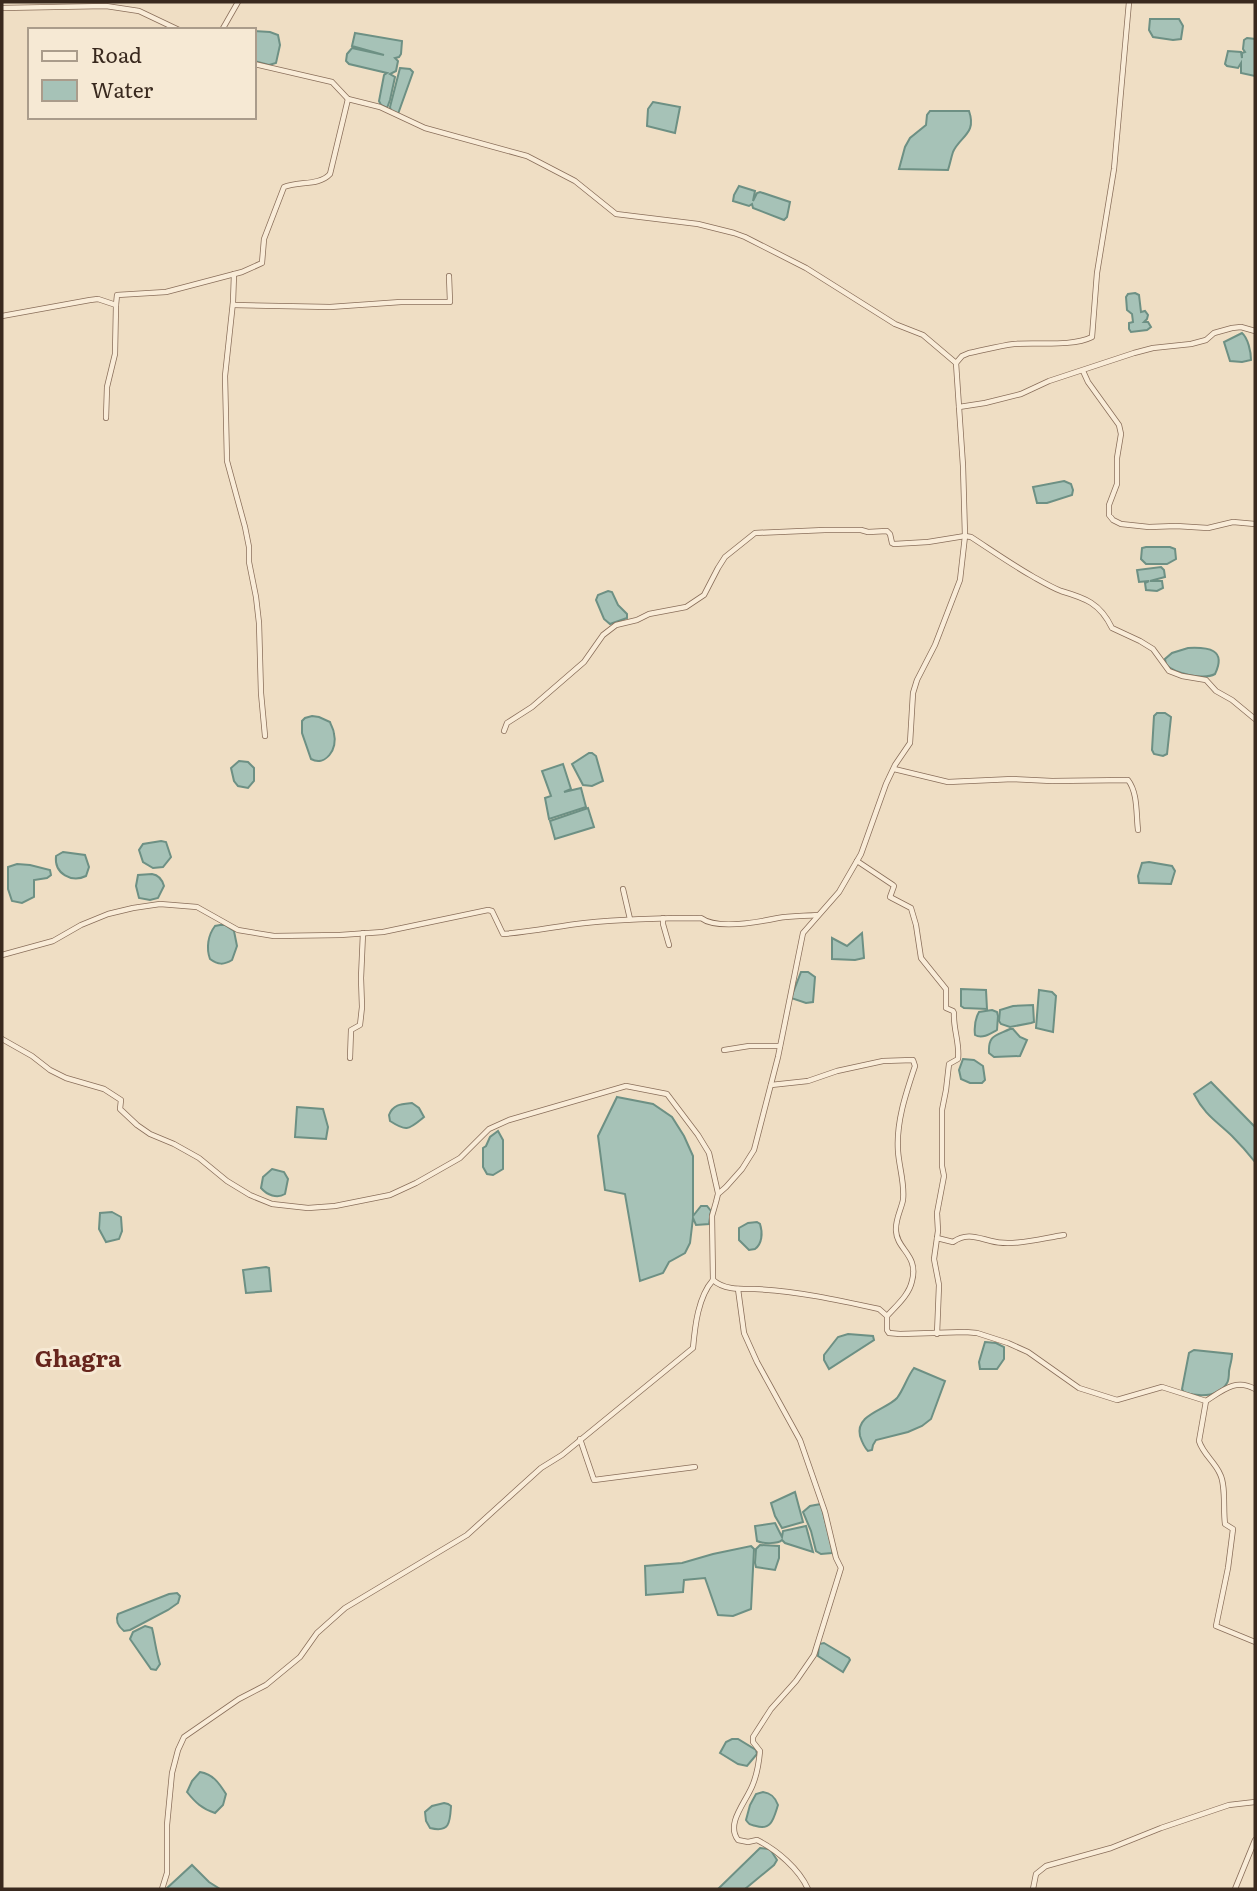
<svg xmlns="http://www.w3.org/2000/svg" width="1257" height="1891" viewBox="0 0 1257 1891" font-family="Literata,serif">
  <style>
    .water { fill: #a6c2b7; stroke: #6d9084; stroke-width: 2 }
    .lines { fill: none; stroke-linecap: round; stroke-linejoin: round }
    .minor-casing { stroke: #896e5a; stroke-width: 6 }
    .minor { stroke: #f9ecd8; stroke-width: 4.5 }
    .labels { text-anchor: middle; stroke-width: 6; stroke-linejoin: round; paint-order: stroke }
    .quarter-label { font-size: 23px; font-weight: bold; fill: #66251d; stroke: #f6e9d4 }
  </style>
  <rect width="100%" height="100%" fill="#efdec4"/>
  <g class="water">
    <path d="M1150,19h29l4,7 -2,13 -8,1 -20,-3 -4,-7z"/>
    <path d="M254,31l16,1 8,3 2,10 -4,18 -7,2 -15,-4z"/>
    <path d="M355,33l47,8 -1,13 -2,3 -4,1 3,3 -2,10 -6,3 5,3 -5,23 -3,8 -6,-3 -2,-4 5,-26 3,-2 -38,-9 -3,-3 1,-7 5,-6 32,7 -32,-9z"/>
    <path d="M1247,38l8,1v37l-14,-3v-10l-3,5 -11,-2 -2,-2 3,-13 13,1 1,6v-5l3,-1 -2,-3 1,-9z"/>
    <path d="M400,68l10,1 3,3 -15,42 -7,-3 -1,-4z"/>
    <path d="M653,102l27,5 -5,26 -28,-7 1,-17z"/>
    <path d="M930,111h39c8,23 -9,25 -16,41 -2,6 -3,12 -5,18l-49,-1 6,-22 5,-9 16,-13 1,-10z"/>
    <path d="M739,186l16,5 -2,10 4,-8 3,-1 30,10 -3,15 -3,3 -31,-12 -1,-4 -3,2 -16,-5 1,-6z"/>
    <path d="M1135,293l4,2 2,17 4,-1 3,4 -1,4 -3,3h4l3,5 -4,3 -16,2 -2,-3v-6l4,-1 -1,-8 -5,-4 -1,-13 2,-3z"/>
    <path d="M1242,333c6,5 9,19 9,27l-9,2 -12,-1 -6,-19z"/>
    <path d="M1064,481l7,3 2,6 -1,5 -25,8h-10l-4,-16z"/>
    <path d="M1146,547h24l5,2 1,10 -9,5h-21l-5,-5 1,-11z"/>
    <path d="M1161,567l3,3 1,7 -15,4h12l1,7 -6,3 -11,-1 -1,-7 4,-2 -10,1 -2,-12z"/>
    <path d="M608,591l4,1 6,13 9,9v4l-17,6 -6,-5 -8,-19 2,-5z"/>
    <path d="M1188,648c20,-1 39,1 27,26 -11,6 -39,0 -49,-9l-1,-6 7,-6z"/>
    <path d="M1157,713h8l6,4 -4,37 -4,2 -9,-2 -2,-4 2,-34z"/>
    <path d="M312,716l7,1 11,5c1,4 4,7 4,12 4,14 -8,33 -23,25l-9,-26v-12l3,-3z"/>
    <path d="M589,753h3l4,3 7,25 -11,5 -9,-1 -11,-21z"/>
    <path d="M239,761l9,1 6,6v13l-6,7 -10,-2 -4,-5 -3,-13z"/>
    <path d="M563,764l8,25 -7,3 17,-4 5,19 -37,12 -4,-21 6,-2 -9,-25z"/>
    <path d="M588,808l6,19 -39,12 -5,-18z"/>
    <path d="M161,841l5,1 5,15 -8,10 -10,1 -10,-6 -4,-12 4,-6z"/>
    <path d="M63,852l22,3 4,12 -3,9c-14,7 -32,-2 -30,-20z"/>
    <path d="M1149,862l23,4 3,5 -4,13 -32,-1 -1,-7 4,-13z"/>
    <path d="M17,864l13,1 20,5 1,5 -4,3 -13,2v17l-12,6 -10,-2 -4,-12v-22z"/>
    <path d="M152,874c7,1 10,5 12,12l-6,12 -8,2 -11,-2 -3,-12 2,-11z"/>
    <path d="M220,925h5l9,6 3,15 -5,14c-8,5 -14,5 -22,-1 -4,-11 -2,-24 5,-33z"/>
    <path d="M862,933l2,25 -9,2 -23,-1v-21l15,8z"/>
    <path d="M801,972h7l7,5 -2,25 -7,1 -15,-5z"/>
    <path d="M961,989l25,1 1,19 -23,-1 -3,-2z"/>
    <path d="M1039,990l13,2 4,4 -3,36 -17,-4z"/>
    <path d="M1033,1005l1,17 -3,1 -21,4 -9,-3 -2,-3 1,-11 13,-4z"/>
    <path d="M992,1010l5,2 1,4 -1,14c-7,4 -15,9 -22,5 -1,-9 0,-16 4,-23z"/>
    <path d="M1010,1029h3l7,8 7,3 -7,16 -26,1 -5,-4c-1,-18 6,-17 21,-24z"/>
    <path d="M963,1059l11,1 9,6 2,14 -3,3h-12l-9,-4 -2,-9z"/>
    <path d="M1211,1082l44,45v35c-7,-9 -15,-18 -23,-26 -17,-16 -27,-21 -38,-42z"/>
    <path d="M617,1097l36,7 19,13 12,19 9,20v60l8,-10h6l4,5 -2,13 -13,1 -3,-7 -3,25 -5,10 -16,9 -6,11 -23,8 -15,-87 -20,-4 -7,-54z"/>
    <path d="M412,1103l7,5 5,9c-16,13 -17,15 -34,4l-1,-6c4,-11 13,-11 23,-12z"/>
    <path d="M297,1107l26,2 5,18 -2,12 -31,-2z"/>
    <path d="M498,1131l5,9v29l-10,6 -6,-1 -4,-7v-19l3,-2 4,-9z"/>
    <path d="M272,1169l12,3 4,7 -3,15c-8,5 -18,1 -24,-6l2,-11z"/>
    <path d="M112,1212l9,5 1,14 -3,8 -13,3 -7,-13 1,-16z"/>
    <path d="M757,1222l3,2c3,9 2,20 -5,25l-6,1 -10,-10v-12l9,-5z"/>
    <path d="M266,1267l3,1 2,23 -25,2 -3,-23z"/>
    <path d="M848,1334l25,2 1,4 -45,29 -5,-9v-5l14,-18z"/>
    <path d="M985,1342l11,1 8,4v12l-7,10h-17l-1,-7z"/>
    <path d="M1194,1350l38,4c0,6 -2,11 -3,17 0,3 0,9 -2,12 -8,15 -29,13 -43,10l-2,-4 7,-36z"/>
    <path d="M914,1368l31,13 -14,38 -9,7 -14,6 -32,8 -3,5 -1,5 -4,1c-4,-4 -6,-9 -8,-15 -5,-22 26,-26 37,-38 7,-9 10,-21 17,-30z"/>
    <path d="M795,1492l8,30 -21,6 -7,-12 -4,-13z"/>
    <path d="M821,1504l12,47 -1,2 -11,1 -5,-3 -5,-20 -8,-19 7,-6z"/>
    <path d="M775,1523l7,14 1,-6 23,-5 7,26 -28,-9 -3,-3c-4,4 -19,4 -25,1l-2,-15z"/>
    <path d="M760,1545l19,1v12l-4,12 -19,-3 -1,-4 1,-14z"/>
    <path d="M751,1546l3,3 -3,60 -18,7 -15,-1 -13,-37 -21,2 -1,12 -37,3 -1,-29 37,-3 31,-9z"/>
    <path d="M177,1593l3,3 -2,7 -10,7 -38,20 -6,1c-5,-4 -9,-10 -6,-17l51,-20z"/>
    <path d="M145,1626l7,2c3,12 4,24 8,36l-4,6 -5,-1 -21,-30 3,-7z"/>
    <path d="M824,1643l25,15 1,2 -7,12 -25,-16 1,-12z"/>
    <path d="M732,1739h6l18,11 1,4 -10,12 -9,-2 -18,-11 6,-11z"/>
    <path d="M200,1772c13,2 19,11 26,22l-3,11 -8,8c-13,-4 -20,-11 -28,-21l5,-11z"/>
    <path d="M763,1792c8,1 12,5 15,13 -4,12 -6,26 -22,21 -8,-2 -6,-1 -10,-6l4,-15 6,-11z"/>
    <path d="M444,1803l4,1 3,2c-1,16 -1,27 -21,22l-4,-7 -1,-9 7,-6z"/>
    <path d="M760,1848l10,1 7,11 -3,5 -29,24h-27z"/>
    <path d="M192,1865l17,17 11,7h-54z"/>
  </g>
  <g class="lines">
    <defs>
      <g id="minor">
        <path d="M2,8l104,-2 33,5 40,19"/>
        <path d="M222,30l16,-28"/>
        <path d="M254,64l78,18 16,17 32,8 45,21 102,28 48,25 41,33 82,10 36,9 11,4 61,31 89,56 28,11 33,28"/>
        <path d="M234,274l-1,28 -8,74 2,85 18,66 4,20v15l7,35 3,26 2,70 4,43"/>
        <path d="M116,305l1,-10 49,-3 76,-20 20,-9 2,-24 20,-52c15,-6 35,-1 46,-13l18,-75"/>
        <path d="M233,305l97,2 71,-5h49l-1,-26"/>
        <path d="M2,316l88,-16 8,-1 18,6 -1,49 -8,33 -1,31"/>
        <path d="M1083,371l5,11 31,43 2,9 -4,24v26l-8,21v10l4,5 8,4 28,3 27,-1 32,2 25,-6 22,2"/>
        <path d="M959,407l26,-4 36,-9 28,-13 85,-28 19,-5 38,-4 15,-4 8,-7 18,-5 9,-1 14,4"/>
        <path d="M504,731l3,-8 25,-16 52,-45 19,-27 13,-10 21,-5 12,-6 37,-7 18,-12 14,-27 7,-11 30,-24 70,-3h36l7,2 19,-1 3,3 2,9 2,1 34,-2 37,-6 6,1c20,13 40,27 61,39 9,5 19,11 29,15 24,7 39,12 51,37l28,13 13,8 16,22 13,5 24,4 10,11 16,9 23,19"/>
        <path d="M894,769l54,13 65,-3 39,2 76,-1c10,13 8,34 10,50"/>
        <path d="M857,861l36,24 1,1 -4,11 21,11 5,17 5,33 25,31v19l7,3 1,2c-1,16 6,30 4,46l-9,5 -3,26 -4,20v56l2,10 -7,37 1,18 -4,28 5,26 -2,49"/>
        <path d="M623,889l7,30"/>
        <path d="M663,918v6l6,21"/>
        <path d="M2,955l51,-14 28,-16 27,-11 25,-6 27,-4 37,3 41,23 36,6 66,-1 43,-3 105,-22 4,1 11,23c28,-2 55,-8 82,-11 39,-4 77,-5 116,-5 16,12 58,4 77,0 12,-2 27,-2 39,-3"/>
        <path d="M2,1039l30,17 18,14 16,8 38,11 17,11 -1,9 17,16 13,9 24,10 25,14 28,23 23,14 22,9 36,4 27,-2 55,-11 26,-12 44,-25 29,-29 20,-9 117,-34 41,8 31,41 11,18 9,40"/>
        <path d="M724,1050l25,-4h31"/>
        <path d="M350,1058l1,-28 9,-5 2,-18 -1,-29 2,-45"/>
        <path d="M771,1085l37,-4 29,-10 46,-10 30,-1 2,6c-9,27 -19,56 -17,85 1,16 7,33 5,49 -2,10 -8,20 -7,31 1,19 23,24 16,50 -3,14 -15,24 -25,35"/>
        <path d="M937,1238l16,4c14,-10 25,-4 38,-1 21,6 52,-3 73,-6"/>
        <path d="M713,1280c11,10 28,9 42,9 42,2 83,11 124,20l8,7v14l2,3 11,1 65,-2 12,1 31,10 20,9 51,36 38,12 45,-13 44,14c17,-11 30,-23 49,-12"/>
        <path d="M738,1289l6,44 13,29 43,78 25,72 11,46 5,10 -27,87 -18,26 -25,28 -18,28v5l7,9c-1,11 -3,23 -7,33 -6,17 -28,39 -15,56l10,2 9,-2c20,10 42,29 51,49"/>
        <path d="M1206,1401l-7,40c4,13 16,21 21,33 6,11 3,36 5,50l8,5 -5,39 -12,58 39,16"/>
        <path d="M580,1439l14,41 101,-13"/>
        <path d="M162,1889l5,-16v-48l5,-52 6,-23 6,-13 55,-38 27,-14 34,-28 17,-24 28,-25 122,-73 74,-67 21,-13 131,-107c2,-22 5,-51 20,-68l-1,-64 4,-14 2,-8 8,-7 16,-18 12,-19 24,-93 25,-124 36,-41 22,-38 25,-70 9,-19 15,-22 3,-50 4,-13 18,-35 25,-65 5,-44 -2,-70 -7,-103 6,-7 7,-3c15,-3 30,-7 45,-9 22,-2 58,3 78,-7l5,-64 17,-104 15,-167"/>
        <path d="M1033,1889l3,-15 10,-8 65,-18 50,-20 68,-23 26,-3"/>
        <path d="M1235,1889l20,-49"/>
      </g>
    </defs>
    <use href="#minor" class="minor-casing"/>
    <use href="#minor" class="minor"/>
  </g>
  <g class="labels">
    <g class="quarter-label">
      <text x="78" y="1367">Ghagra</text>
    </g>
  </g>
  <rect width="1257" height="1891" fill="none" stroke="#39291e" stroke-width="7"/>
  <rect x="28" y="28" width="228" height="91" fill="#f6e9d4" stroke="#aa9c8b" stroke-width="2"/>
  <rect x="42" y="51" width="35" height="10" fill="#f9ecd8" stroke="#aa9c8b" stroke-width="2"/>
  <text x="91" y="63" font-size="21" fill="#39291e">Road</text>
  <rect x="42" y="80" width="35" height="21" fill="#a6c2b7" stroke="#aa9c8b" stroke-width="2"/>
  <text x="91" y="98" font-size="21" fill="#39291e">Water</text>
</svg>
